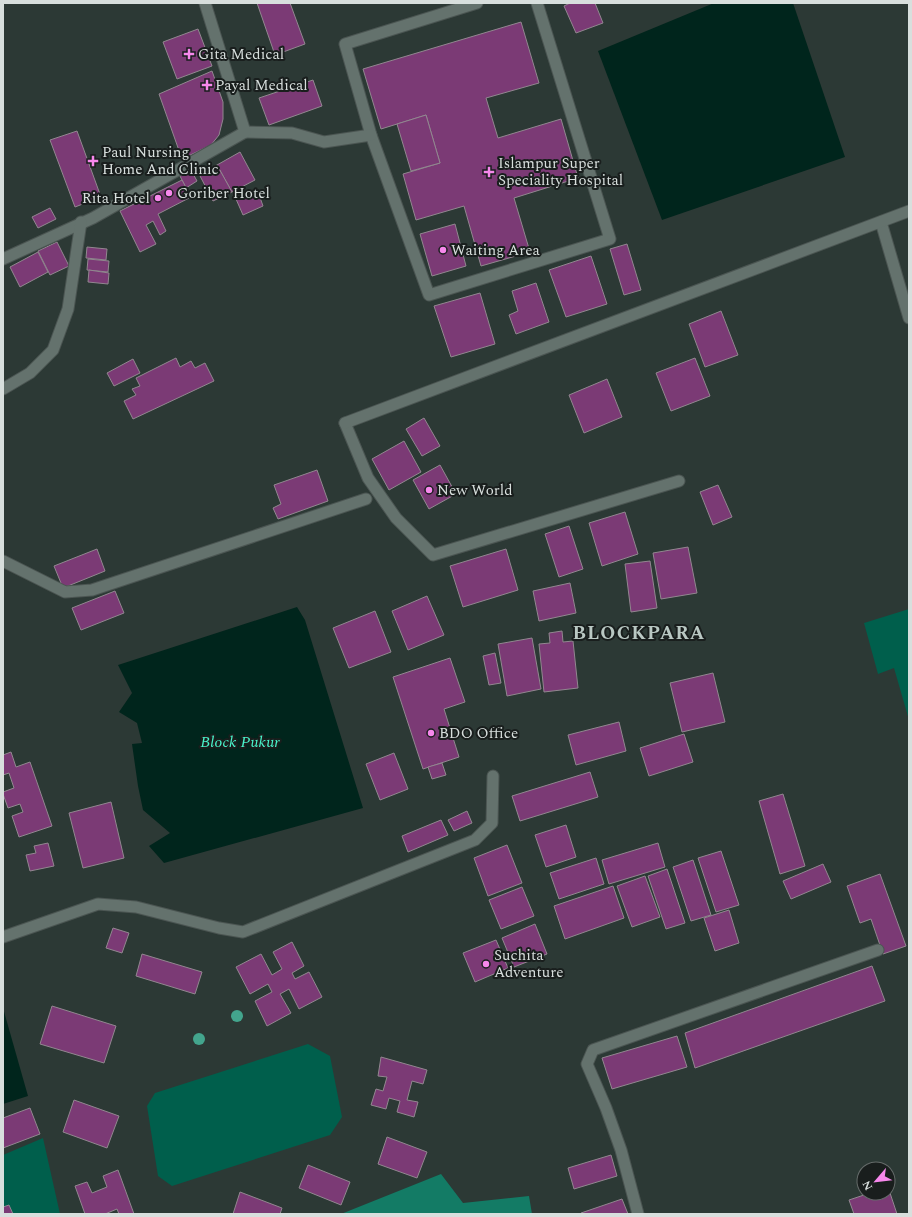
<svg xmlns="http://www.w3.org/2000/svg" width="912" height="1217" viewBox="0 0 912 1217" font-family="Spectral,serif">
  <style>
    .green { fill: #005f4c }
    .forest { fill: #137b65 }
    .water { fill: #00251c }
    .building { fill: #7b3a75; stroke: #928790 }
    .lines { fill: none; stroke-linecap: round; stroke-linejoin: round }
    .service-casing { stroke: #4b5552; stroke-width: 13 }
    .minor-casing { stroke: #4b5552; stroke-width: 13 }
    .service { stroke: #64726d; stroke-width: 11 }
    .minor { stroke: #64726d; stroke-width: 11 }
    .tree { fill: #43a58d }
    .poi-dot { fill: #f788ec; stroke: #191e1d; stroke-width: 1.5 }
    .labels { text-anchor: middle; stroke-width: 4; stroke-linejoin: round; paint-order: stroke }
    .poi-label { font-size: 15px; fill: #d8dfdd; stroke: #191e1d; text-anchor: start }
    .water-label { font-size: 16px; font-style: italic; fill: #49f4cb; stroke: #191e1d }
    .district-label { font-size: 19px; font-weight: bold; letter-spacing: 1px; fill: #b9c8c3; stroke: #191e1d }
  </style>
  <rect width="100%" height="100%" fill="#2c3935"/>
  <g class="green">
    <path d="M909,609v111l-15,-52 -16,6 -14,-51z"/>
    <path d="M308,1044l22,12 12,61 -12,18 -158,51 -14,-10 -11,-70 8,-13z"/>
    <path d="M43,1138l17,76h-57v-59z"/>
  </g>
  <path class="forest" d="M441,1174l22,29 66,-7 3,18h-191z"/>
  <g class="water">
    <path d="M714,3h79l52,154 -183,63 -64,-169z"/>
    <path d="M297,607l8,13 58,188 -199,55 -15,-17 21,-13 -27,-23 -5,-24 -6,-42 10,-1 -5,-20 -18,-11 13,-19 -14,-28z"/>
    <path d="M3,1008l25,88 -25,8z"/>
  </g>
  <g class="building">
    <path d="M257,3h33l15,41 -30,11z"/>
    <path d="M570,3h25l8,20 -27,10 -12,-27z"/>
    <path d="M521,22l18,61 -53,15 12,40 63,-19 17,59 -64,20 16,54 -49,14 -17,-60 -48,14 -13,-46 37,-11 -14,-48 -45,14 -18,-60z"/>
    <path d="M198,29l14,37 -35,13 -14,-37z"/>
    <path d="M212,71l11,31v17l-4,16 -8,10 -29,14 -23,-65z"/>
    <path d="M313,80l9,26 -53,19 -10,-27z"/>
    <path d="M426,115l14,48 -29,8 -14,-47z"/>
    <path d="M77,131l24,66 -26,10 -25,-67z"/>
    <path d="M240,152l15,28 -23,12 -15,-27z"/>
    <path d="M217,165l15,27 -19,9 -14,-27z"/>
    <path d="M191,170l6,11 -11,7 -6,-12z"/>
    <path d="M182,180l9,17 -33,17 8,17 -6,4 -7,-14 -7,4 10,19 -16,8 -20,-41z"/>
    <path d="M257,189l6,17 -20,9 -7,-16z"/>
    <path d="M50,208l6,11 -18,9 -6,-11z"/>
    <path d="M455,224l11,42 -34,10 -12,-42z"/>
    <path d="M57,242l12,24 -19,9 -12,-24z"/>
    <path d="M627,244l14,46 -17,5 -14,-46z"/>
    <path d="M87,247l20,2 -1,11 -20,-2z"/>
    <path d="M38,252l10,20 -28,15 -10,-20z"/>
    <path d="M591,256l16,48 -41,13 -17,-47z"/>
    <path d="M88,259l21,2 -1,11 -21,-2z"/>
    <path d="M89,270l20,3 -1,11 -20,-2z"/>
    <path d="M536,283l13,39 -33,12 -7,-19 9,-4 -6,-20z"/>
    <path d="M480,293l15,51 -44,13 -17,-51z"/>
    <path d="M721,311l17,44 -33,12 -16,-43z"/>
    <path d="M176,358l4,9 11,-6 4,7 10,-5 9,18 -81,38 -9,-18 12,-6 -4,-6 8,-3 -4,-8z"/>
    <path d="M695,358l15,38 -39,15 -15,-38z"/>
    <path d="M133,359l7,14 -26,13 -7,-13z"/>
    <path d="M607,379l15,38 -38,16 -15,-38z"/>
    <path d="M424,418l16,28 -18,10 -16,-27z"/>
    <path d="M404,441l17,31 -32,18 -17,-31z"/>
    <path d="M440,465l16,29 -27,15 -16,-29z"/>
    <path d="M317,470l11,31 -50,18 -5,-11 8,-4 -7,-19z"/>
    <path d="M718,485l14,32 -19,8 -13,-33z"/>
    <path d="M625,512l13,42 -36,12 -13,-43z"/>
    <path d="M569,526l14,43 -24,8 -14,-43z"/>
    <path d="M688,547l9,46 -36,6 -8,-46z"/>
    <path d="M97,549l8,22 -42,17 -9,-22z"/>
    <path d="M506,549l12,41 -55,17 -13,-41z"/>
    <path d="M650,561l7,47 -26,4 -6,-48z"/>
    <path d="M570,583l6,30 -37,8 -6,-30z"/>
    <path d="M115,591l9,22 -43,17 -9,-22z"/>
    <path d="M427,596l17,39 -36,15 -16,-39z"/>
    <path d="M375,611l16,41 -42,16 -16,-40z"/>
    <path d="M562,631l1,11 10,-1 5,47 -34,4 -5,-48 11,-1 -1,-10z"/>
    <path d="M532,638l9,51 -34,7 -9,-52z"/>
    <path d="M495,653l6,30 -12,2 -6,-29z"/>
    <path d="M450,658l15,44 -21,7 15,48 -36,12 -30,-92z"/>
    <path d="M713,673l12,49 -43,10 -12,-49z"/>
    <path d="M619,722l7,29 -50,14 -8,-30z"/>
    <path d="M684,734l9,28 -44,14 -9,-28z"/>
    <path d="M11,752l5,15 14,-5 22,64 -33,11 -7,-21 11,-4 -3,-8 -12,4 -5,-14v-2l11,-4 -5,-15 -6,2v-20z"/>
    <path d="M394,753l14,36 -28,11 -14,-36z"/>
    <path d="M442,763l4,12 -14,4 -4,-12z"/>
    <path d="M590,772l8,25 -78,24 -8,-25z"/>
    <path d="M783,794l22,72 -25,8 -21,-73z"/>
    <path d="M111,802l13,56 -41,10 -14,-55z"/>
    <path d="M467,811l5,12 -18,8 -6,-11z"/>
    <path d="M441,820l7,15 -40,17 -6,-16z"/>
    <path d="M566,825l10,32 -30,10 -11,-32z"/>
    <path d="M48,843l6,23 -24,5 -4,-16 10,-2 -2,-7z"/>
    <path d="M658,843l7,24 -56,17 -7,-24z"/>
    <path d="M507,845l15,38 -34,13 -14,-38z"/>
    <path d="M721,851l18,54 -23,7 -18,-54z"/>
    <path d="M596,858l8,26 -45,15 -9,-26z"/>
    <path d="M693,860l18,55 -20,6 -18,-54z"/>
    <path d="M823,864l8,18 -40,17 -8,-18z"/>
    <path d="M667,869l18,54 -19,6 -18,-53z"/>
    <path d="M880,874l26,72 -23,8 -12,-35 -11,4 -13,-37z"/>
    <path d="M645,876l15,41 -28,10 -15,-41z"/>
    <path d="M613,886l11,32 -59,21 -11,-33z"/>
    <path d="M522,887l12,29 -33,13 -12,-29z"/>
    <path d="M729,910l10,33 -24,8 -11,-33z"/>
    <path d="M535,924l12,30 -33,13 -12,-29z"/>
    <path d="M113,928l16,5 -7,20 -16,-5z"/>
    <path d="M496,940l12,28 -33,14 -12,-29z"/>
    <path d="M292,942l12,24 -12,7 3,6 14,-7 13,25 -23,12 -10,-20 -9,5 11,19 -24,13 -12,-25 17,-9 -4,-8 -18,10 -14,-27 25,-13 11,21 10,-6 -9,-17z"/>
    <path d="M142,954l60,18 -7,22 -59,-18z"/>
    <path d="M872,966l13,35 -190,67 -10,-35z"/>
    <path d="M52,1006l64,20 -12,37 -64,-19z"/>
    <path d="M677,1036l10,31 -75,22 -10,-31z"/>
    <path d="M381,1057l46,13 -4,14 -11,-3 -5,19 11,2 -4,15 -17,-5 3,-11 -11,-3 -3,11 -15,-4 5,-16 7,2 4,-14 -9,-1z"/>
    <path d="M74,1100l45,16 -12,32 -44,-16z"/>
    <path d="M30,1108l10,26 -37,14v-30z"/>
    <path d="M387,1137l40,15 -10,26 -39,-14z"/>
    <path d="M611,1155l6,21 -43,13 -6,-21z"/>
    <path d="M308,1165l42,17 -9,23 -42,-17z"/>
    <path d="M118,1170l16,44h-15l-2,-5 -12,5h-20l-10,-28 12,-4 5,11 15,-6 -4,-11z"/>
    <path d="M888,1187l9,27h-43l-5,-14 21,-7h18z"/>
    <path d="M240,1192l42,16 -2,6h-47z"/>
    <path d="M622,1199l6,15h-46l-1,-1z"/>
    <path d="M9,1205l4,9h-10v-7z"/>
  </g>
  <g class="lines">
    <defs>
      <g id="service">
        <path d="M477,3l-132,41 26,91 58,160 181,-56 -73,-236"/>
        <path d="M245,132l47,1 32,9 47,-7"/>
        <path d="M345,423l23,55 28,40 37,37 246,-74"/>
      </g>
      <g id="minor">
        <path d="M881,222l28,96"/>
        <path d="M3,259l90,-41 152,-86 -40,-129"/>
        <path d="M3,389l27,-16 23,-23 15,-41 13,-87"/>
        <path d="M345,423l564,-212"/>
        <path d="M3,561l62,31 27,-2 274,-91"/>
        <path d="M3,937l95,-33 38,3 83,21 24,4 232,-92 17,-17 1,-47"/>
        <path d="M638,1214l-17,-64 -15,-42 -19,-44 6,-14 285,-100"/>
      </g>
    </defs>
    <use href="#service" class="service-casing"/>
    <use href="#minor" class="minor-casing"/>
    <use href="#service" class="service"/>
    <use href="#minor" class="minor"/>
  </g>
  <g class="tree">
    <circle cx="237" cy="1016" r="6"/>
    <circle cx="199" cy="1039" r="6"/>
  </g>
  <g class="poi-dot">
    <path d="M187 48h4v4h4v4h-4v4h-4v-4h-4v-4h4z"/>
    <path d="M205 79h4v4h4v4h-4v4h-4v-4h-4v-4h4z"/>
    <path d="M91 155h4v4h4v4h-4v4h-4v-4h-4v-4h4z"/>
    <path d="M487 166h4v4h4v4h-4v4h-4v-4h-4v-4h4z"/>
    <circle cx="169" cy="193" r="4"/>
    <circle cx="158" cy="198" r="4"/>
    <circle cx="443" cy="250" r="4"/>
    <circle cx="429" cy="490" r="4"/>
    <circle cx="431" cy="733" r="4"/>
    <circle cx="486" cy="964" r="4"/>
  </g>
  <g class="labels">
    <g class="poi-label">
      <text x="198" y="59">Gita Medical</text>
      <text x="215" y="90">Payal Medical</text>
      <text x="102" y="157">Paul Nursing<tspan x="102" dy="17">Home And Clinic</tspan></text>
      <text x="498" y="168">Islampur Super<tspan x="498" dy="17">Speciality Hospital</tspan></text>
      <text x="177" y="198">Goriber Hotel</text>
      <text x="150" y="203" text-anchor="end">Rita Hotel</text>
      <text x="451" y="255">Waiting Area</text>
      <text x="437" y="495">New World</text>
      <text x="439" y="738">BDO Office</text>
      <text x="494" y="960">Suchita<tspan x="494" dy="17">Adventure</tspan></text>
    </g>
    <g class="water-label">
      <text x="240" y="747">Block Pukur</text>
    </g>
    <g class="district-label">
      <text x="639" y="639">BLOCKPARA</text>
    </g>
  </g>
  <rect width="912" height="1217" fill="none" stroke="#d8dfdd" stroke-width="8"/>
  <g transform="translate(876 1181) rotate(242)"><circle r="19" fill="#191e1d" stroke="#656b6a"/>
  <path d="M0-3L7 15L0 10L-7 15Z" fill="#f788ec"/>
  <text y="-6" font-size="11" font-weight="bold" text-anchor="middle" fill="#d8dfdd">N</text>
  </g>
</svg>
